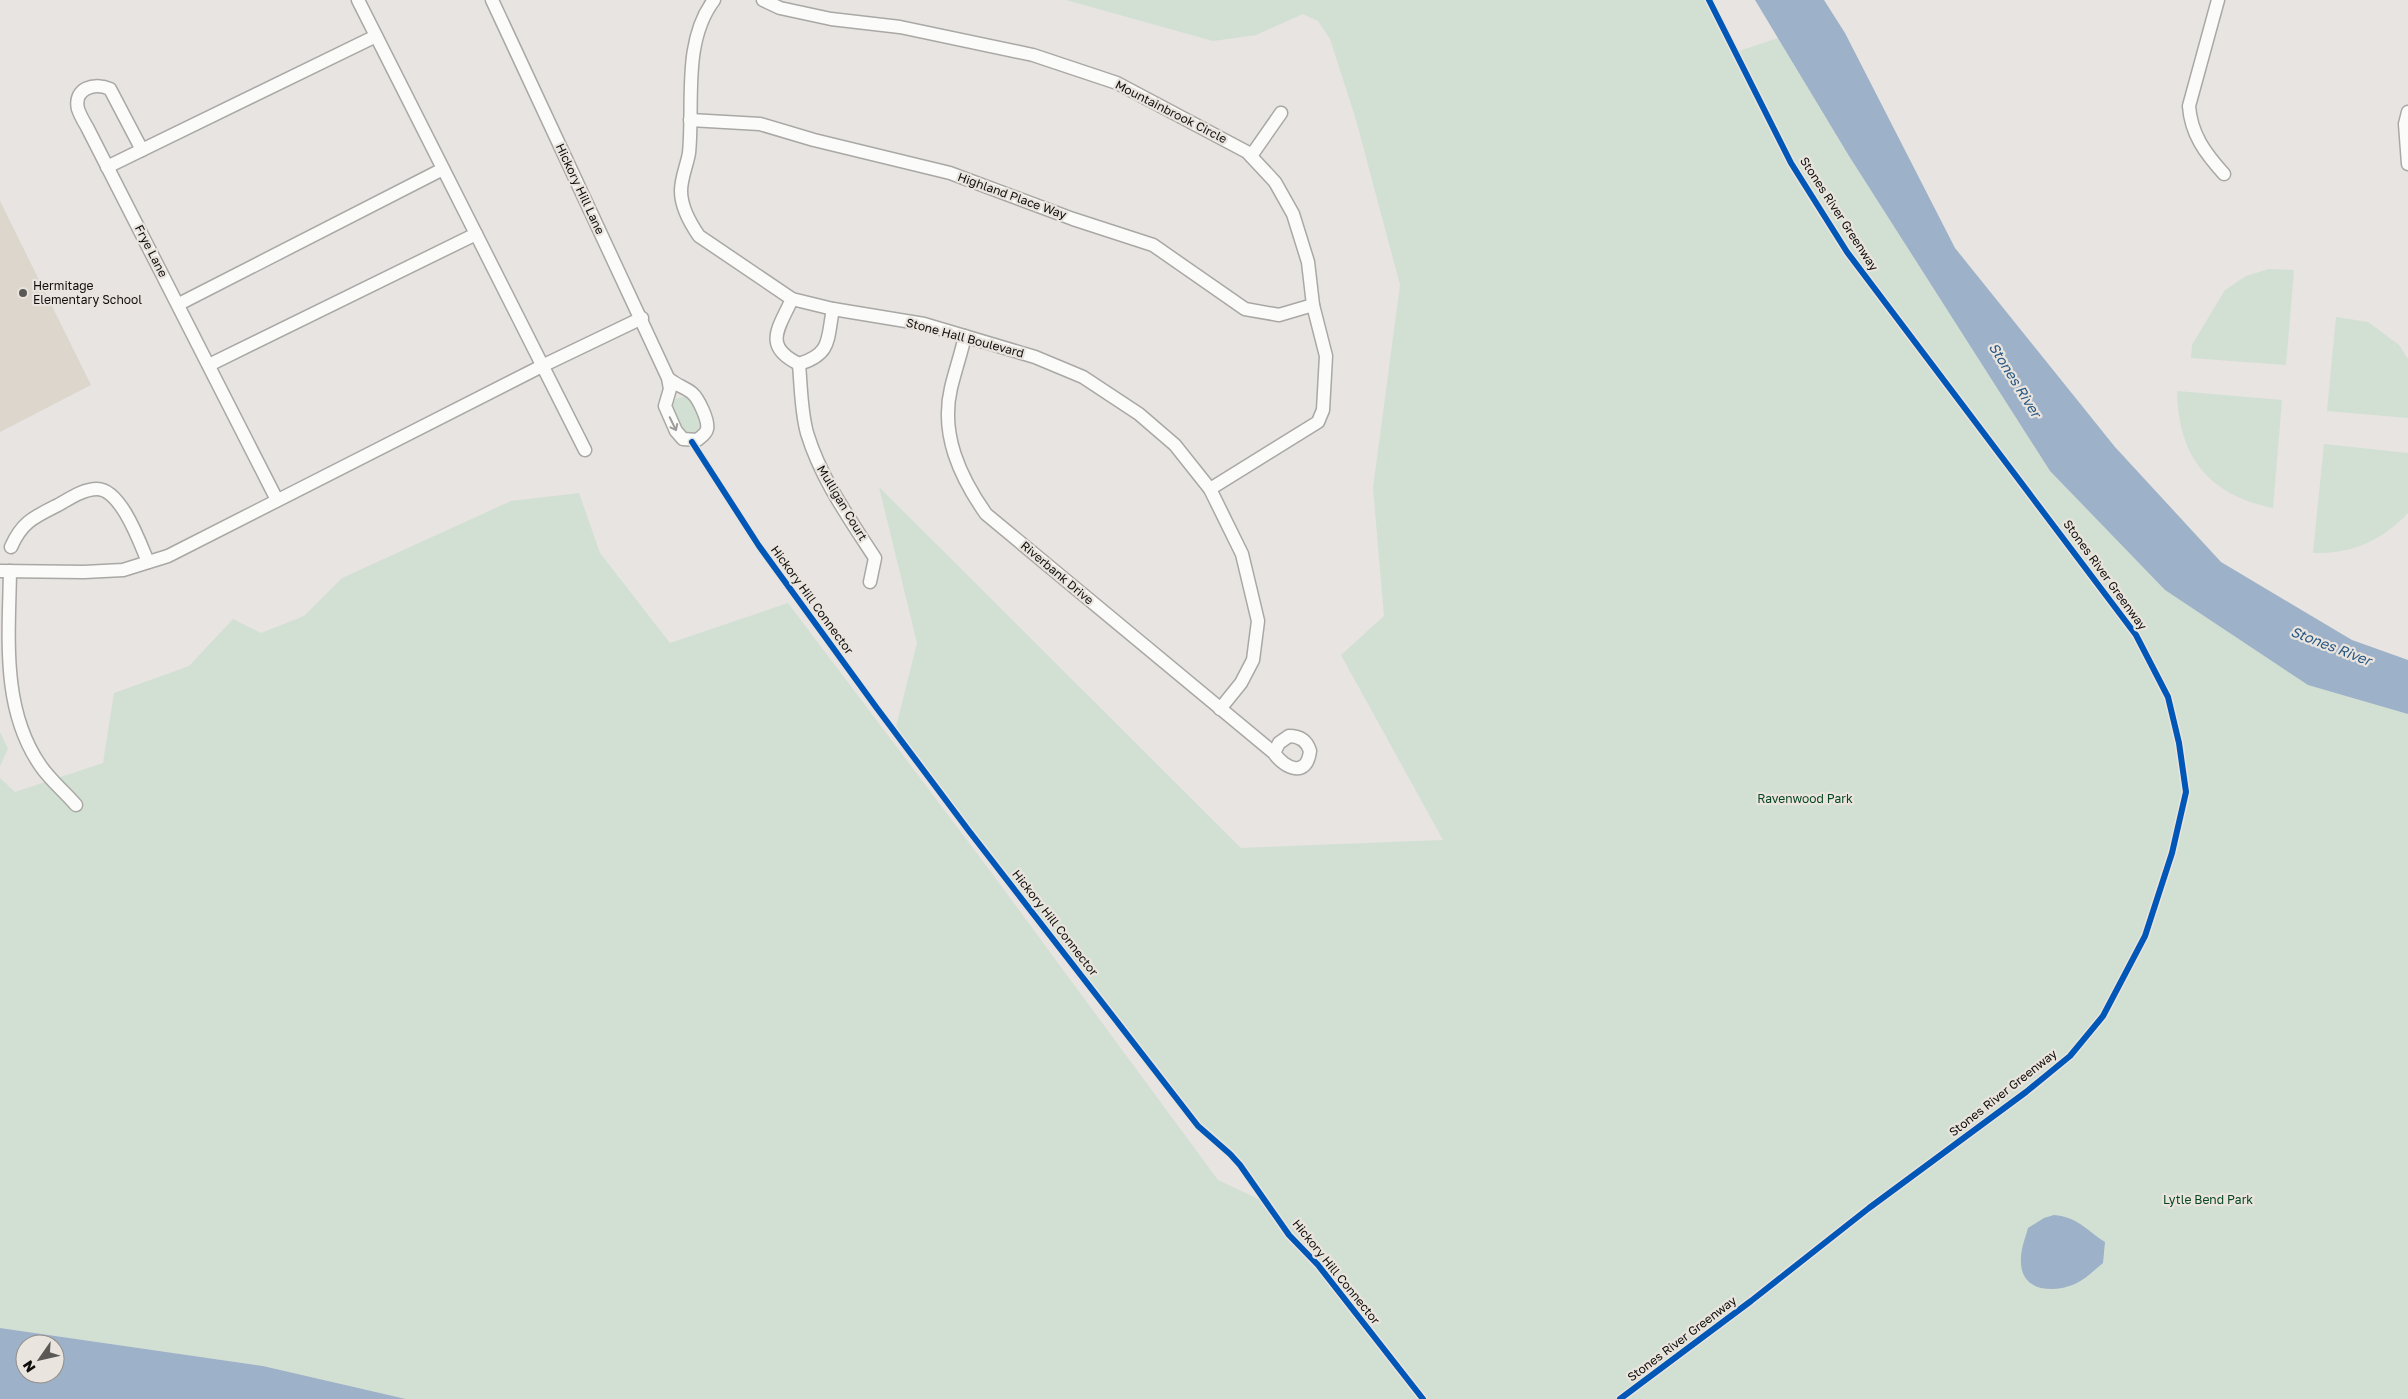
<svg xmlns="http://www.w3.org/2000/svg" width="2408" height="1399" viewBox="0 0 2408 1399" font-family="'Golos Text',sans-serif">
  <style>
    .built { fill: #dcd6cd }
    .green { fill: #d2e0d3 }
    .water { fill: #9db2c8; fill-rule: evenodd }
    .lines { fill: none; stroke-linecap: round; stroke-linejoin: round }
    .minor-casing { stroke: #a9a8a5; stroke-width: 15 }
    .minor { stroke: #fbfbfa; stroke-width: 12 }
    .cycleway-casing { stroke: #eae4de; stroke-width: 9 }
    .cycleway { stroke: #0057b8; stroke-width: 6 }
    .oneway { stroke: #9d9c9a }
    .poi-dot { fill: #5b5956; stroke: #eae4de; stroke-width: 2 }
    .labels { text-anchor: middle; stroke-width: 4.5; stroke-linejoin: round; paint-order: stroke }
    .street-label { font-size: 12px; fill: #0f0e0b; stroke: #eae4de }
    .poi-label { font-size: 12px; fill: #0f0e0b; stroke: #eae4de; text-anchor: start }
    .park-label { font-size: 12px; fill: #044720; stroke: #eae4de }
    .water-label { font-size: 14px; font-style: italic; fill: #285884; stroke: #eae4de }
  </style>
  <rect width="100%" height="100%" fill="#e7e4e1"/>
  <path class="built" d="M0,201l91,184 -91,47z"/>
  <g class="green">
    <path d="M1066,0h643l27,52 42,-14 71,118 201,315 115,119 243,85v724h-2002l-143,-33 -263,-38v-550l15,14 88,-29 11,-70 75,-27 44,-47 28,14 43,-17 38,-38 169,-77 68,-8 21,60 70,90 118,-40 197,261 233,316 49,23 -37,-49 -32,-28 -293,-381 -9,-18 21,-84 -38,-156 362,361 202,-8 -102,-185 43,-39 -11,-128 27,-203 -44,-165 -26,-81 -12,-18 -15,-7 -47,21 -43,6z"/>
    <path d="M2269,269l25,1 -8,95 -95,-7 1,-13 33,-55 21,-14z"/>
    <path d="M2336,317l32,5 31,23 9,14v59l-81,-7z"/>
    <path d="M2177,391l105,9 -9,108c-65,-13 -95,-52 -96,-117z"/>
    <path d="M685,396c11,7 20,28 12,38l-13,-1 -13,-26 4,-8z"/>
    <path d="M2324,444l84,9v60c-27,28 -56,41 -95,40z"/>
    <path d="M0,732l8,17 -8,17z"/>
  </g>
  <g class="water">
    <path d="M1755,0h69l21,33 110,215 160,199 106,115 131,78 56,20v54l-100,-29 -143,-95 -115,-119 -201,-315z"/>
    <path d="M2054,1215c24,2 32,15 51,27l-2,21c-9,7 -17,16 -28,21 -21,9 -53,8 -54,-21 -1,-12 4,-24 7,-35l16,-10z"/>
    <path d="M0,1328l263,38 143,33h-406zM25,1344h30v30h-30z"/>
  </g>
  <g class="lines">
    <defs>
      <g id="minor">
        <path d="M358,0l227,450"/>
        <path d="M492,0l176,378 2,11 -5,17 11,25 7,8 14,1c4,-3 9,-6 10,-11 2,-9 -9,-31 -15,-36 -7,-6 -15,-7 -24,-15"/>
        <path d="M714,0c-32,42 -20,104 -25,153 -2,12 -8,25 -8,38 0,16 9,32 18,45l93,63 41,10 91,15 111,33 48,20 56,37 36,31 35,44 32,65 16,67 -5,39 -12,23 -21,26"/>
        <path d="M763,0l17,8 51,11 69,8 133,28 84,28 130,69 28,30 18,32 15,48 5,43 13,51 -3,54 -5,12 -108,67"/>
        <path d="M2218,0l-29,106c2,28 16,47 35,68"/>
        <path d="M2408,112l-3,12 3,40"/>
        <path d="M690,120l70,4 54,16 136,33 123,46 80,26 92,64 34,6 34,-10"/>
        <path d="M142,150l-32,-61c-15,-7 -37,-1 -32,20 2,6 6,13 9,18l190,373"/>
        <path d="M1251,156l30,-43"/>
        <path d="M107,167l269,-131"/>
        <path d="M792,299c-13,29 -30,47 7,65 33,-10 28,-25 34,-55"/>
        <path d="M179,304l264,-135"/>
        <path d="M965,336c-4,18 -10,35 -14,52 -11,46 9,89 35,126l288,239c11,16 33,25 36,-2 -3,-10 -10,-15 -21,-15l-10,7 -5,10"/>
        <path d="M799,364c2,23 2,47 8,69 14,46 42,85 68,125l-5,24"/>
        <path d="M209,365l267,-131"/>
        <path d="M11,547c11,-25 23,-30 47,-42 11,-6 25,-16 39,-16 24,0 43,54 51,73"/>
        <path d="M0,571l84,1 39,-2 45,-14 374,-190 100,-48"/>
        <path d="M10,571c-1,65 -9,137 30,194 10,15 25,27 36,40"/>
      </g>
    </defs>
    <use href="#minor" class="minor-casing"/>
    <use href="#minor" class="minor"/>
    <defs>
      <g id="cycleway">
        <path d="M692,442l67,104 117,161 93,124 229,295 32,28 10,11 49,70 29,30 105,134"/>
        <path d="M1620,1399l131,-98 118,-93 157,-116 44,-36 33,-40 42,-80 27,-83 14,-61 -7,-49 -11,-46 -32,-62 -289,-383 -56,-89 -82,-163"/>
      </g>
    </defs>
    <use href="#cycleway" class="cycleway-casing"/>
    <use href="#cycleway" class="cycleway"/>
  </g>
  <defs><path id="oneway-shaft" d="M-6 0H5M1.5-3L5.5 0L1.5 3" fill="none" stroke-width="1.6" stroke-linecap="round" stroke-linejoin="round" transform="scale(1.25)"/></defs>
  <use class="oneway" href="#oneway-shaft" transform="translate(673 424) rotate(64)"/>
  <circle class="poi-dot" cx="23" cy="293" r="5"/>
  <g class="labels">
    <g class="street-label">
      <text transform="translate(1171 112) rotate(27)" y="4">Mountainbrook Circle</text>
      <text transform="translate(580 189) rotate(65)" y="4">Hickory Hill Lane</text>
      <text transform="translate(1012 196) rotate(20)" y="4">Highland Place Way</text>
      <text transform="translate(1839 214) rotate(57)" y="4">Stones River Greenway</text>
      <text transform="translate(151 251) rotate(63)" y="4">Frye Lane</text>
      <text transform="translate(965 338) rotate(15)" y="4">Stone Hall Boulevard</text>
      <text transform="translate(842 503) rotate(59)" y="4">Mulligan Court</text>
      <text transform="translate(1057 573) rotate(40)" y="4">Riverbank Drive</text>
      <text transform="translate(2105 575) rotate(54)" y="4">Stones River Greenway</text>
      <text transform="translate(812 600) rotate(54)" y="4">Hickory Hill Connector</text>
      <text transform="translate(1055 923) rotate(52)" y="4">Hickory Hill Connector</text>
      <text transform="translate(2003 1093) rotate(-38)" y="4">Stones River Greenway</text>
      <text transform="translate(1336 1272) rotate(51)" y="4">Hickory Hill Connector</text>
      <text transform="translate(1682 1339) rotate(-37)" y="4">Stones River Greenway</text>
    </g>
    <g class="poi-label">
      <text x="33" y="290">Hermitage<tspan x="33" dy="14">Elementary School</tspan></text>
    </g>
    <g class="park-label">
      <text x="1805" y="803">Ravenwood Park</text>
      <text x="2208" y="1204">Lytle Bend Park</text>
    </g>
    <g class="water-label">
      <text transform="translate(2015 380) rotate(58)" y="5">Stones River</text>
      <text transform="translate(2331 646) rotate(21)" y="5">Stones River</text>
    </g>
  </g>
  <g transform="translate(40 1359) rotate(236)"><circle r="24" fill="#eae4de" stroke="#928e8a"/>
  <path d="M0-4L9 19L0 12L-9 19Z" fill="#5b5956"/>
  <text y="-8" font-size="14" font-weight="bold" text-anchor="middle" fill="#0f0e0b">N</text>
  </g>
</svg>
